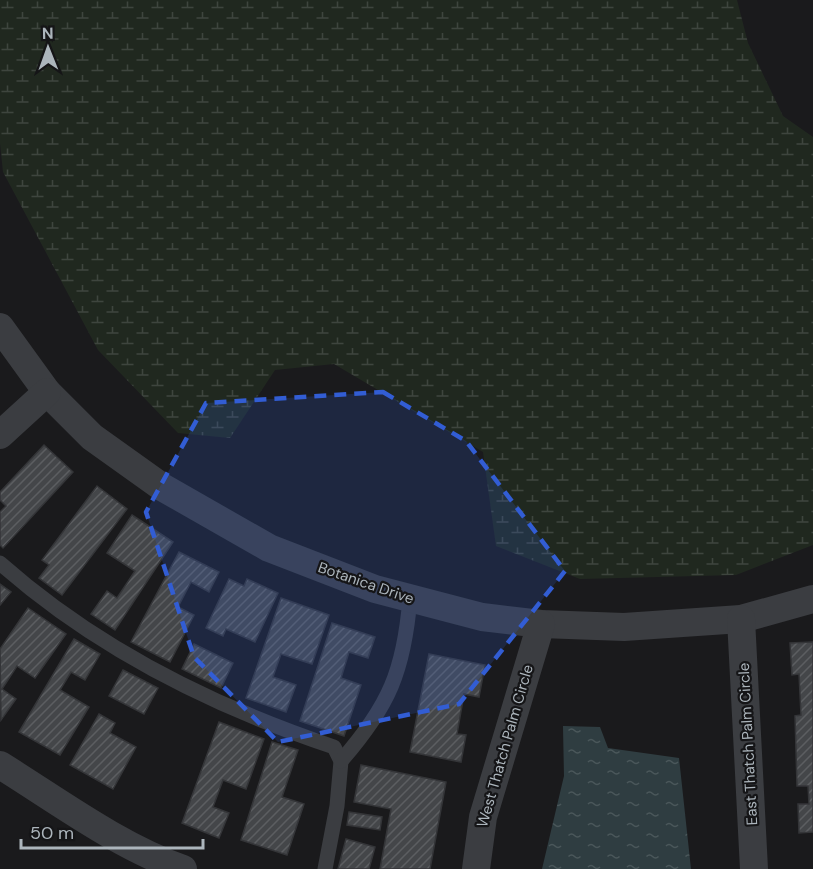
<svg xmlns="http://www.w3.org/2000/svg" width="813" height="869" viewBox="0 0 813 869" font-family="'DM Sans',sans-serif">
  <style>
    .wetland { fill: url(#wetland-marsh) }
    .water { fill: url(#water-ripples) }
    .building { fill: url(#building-hatch); stroke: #343538; stroke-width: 1.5 }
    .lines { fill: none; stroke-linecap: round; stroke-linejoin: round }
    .lane { stroke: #3b3d41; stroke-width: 15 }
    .street { stroke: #3b3d41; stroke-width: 28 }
    .marked { fill: #325dd4; fill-opacity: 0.2; stroke: #325dd4; stroke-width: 4.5; stroke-dasharray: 12 8; stroke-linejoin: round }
    .labels { text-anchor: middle; stroke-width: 4.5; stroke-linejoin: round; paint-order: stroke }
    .street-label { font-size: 15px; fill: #acb5bc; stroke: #151517 }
  </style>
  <defs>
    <pattern id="wetland-marsh" width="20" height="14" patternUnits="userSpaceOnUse" patternTransform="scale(1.5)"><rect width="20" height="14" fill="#20281f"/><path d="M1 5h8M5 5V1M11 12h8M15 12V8" fill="none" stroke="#3e453e"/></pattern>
    <pattern id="water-ripples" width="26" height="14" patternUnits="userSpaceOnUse" patternTransform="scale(1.5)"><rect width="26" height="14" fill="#2f3d41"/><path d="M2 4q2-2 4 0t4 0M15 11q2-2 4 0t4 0" fill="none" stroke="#4a575a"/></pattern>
    <pattern id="building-hatch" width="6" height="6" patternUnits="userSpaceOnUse" patternTransform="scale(1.5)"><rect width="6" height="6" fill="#444649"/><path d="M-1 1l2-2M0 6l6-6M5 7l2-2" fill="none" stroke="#5c5e61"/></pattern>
  </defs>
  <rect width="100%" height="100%" fill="#1a1a1c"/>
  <path class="wetland" d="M0,0h737l11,43 35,73 30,21v408l-77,30 -156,4 -84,-33 -13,-94 -149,-88 -59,6 -45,68 -52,-5 -80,-83 -95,-178 -3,-29z"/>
  <path class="water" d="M563,726l37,1 8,21 71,10 12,111h-149l22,-93z"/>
  <g class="building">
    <path d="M44,445l29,27 -70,76 -3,-3v-33l6,-6 -6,-6v-8z"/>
    <path d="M97,486l30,23 -65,86 -23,-17 10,-13 -7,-5z"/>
    <path d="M132,515l41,27 -58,88 -24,-16 16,-23 10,7 18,-27 -28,-18z"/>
    <path d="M179,552l40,20 -10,20 -18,-10 -13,25 16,8 -24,47 -39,-20z"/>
    <path d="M229,579l15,7 3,-7 31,14 -23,49 -29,-13 -3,7 -17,-8z"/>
    <path d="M0,584l11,8 -11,13z"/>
    <path d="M281,598l48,17 -17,49 -31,-10 -8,23 23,8 -10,27 -40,-14z"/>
    <path d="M28,608l38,26 -31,44 -18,-12 -15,23 14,10 -15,21 -1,-71z"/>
    <path d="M332,623l43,14 -7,21 -19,-6 -8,26 20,7 -17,51 -44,-15z"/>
    <path d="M74,639l26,15 -15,26 -14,-8 -11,18 29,17 -29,48 -41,-23z"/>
    <path d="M813,642v190l-14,1 -1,-29h11l-1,-18h-11l-2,-70 6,-1 -2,-41 -7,1 -2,-32z"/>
    <path d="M194,644l39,19 -12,25 -39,-19z"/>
    <path d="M429,654l56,11 -6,32 -15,-3 -7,40 9,1 -5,27 -51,-10z"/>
    <path d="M123,670l35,18 -14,26 -35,-18z"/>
    <path d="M99,714l16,9 -5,10 26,14 -23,42 -43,-24z"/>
    <path d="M219,722l45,17 -18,50 -23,-9 -10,27 16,6 -10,25 -37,-15z"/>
    <path d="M272,742l26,8 -16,47 22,7 -17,51 -46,-15z"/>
    <path d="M361,765l85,17 -16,87h-50l11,-60 -37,-7z"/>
    <path d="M349,812l33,5 -2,13 -33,-5z"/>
    <path d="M346,839l29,8 -6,22h-31z"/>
  </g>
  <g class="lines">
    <g class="lane">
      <path d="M0,563c97,86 212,143 334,184l7,14 -4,45 -12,63"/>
      <path d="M341,761c48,-55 63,-90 69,-163"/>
    </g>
    <g class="street">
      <path d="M0,327l47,65 45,45 70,50 107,61 106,41 107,28 59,7 83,3 117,-8 72,-20"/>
      <path d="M0,435l47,-43"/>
      <path d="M741,619l13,250"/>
      <path d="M0,765c58,36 118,81 183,104"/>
      <path d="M476,869l7,-52 58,-193"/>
    </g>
  </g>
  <path class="marked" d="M383,392l83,49 99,130 -106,133 -181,38 -84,-85 -48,-145 60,-109z"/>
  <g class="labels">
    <g class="street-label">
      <text transform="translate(366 583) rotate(19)" y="5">Botanica Drive</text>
      <text transform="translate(748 744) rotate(-93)" y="5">East Thatch Palm Circle</text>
      <text transform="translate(505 746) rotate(-74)" y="5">West Thatch Palm Circle</text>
    </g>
  </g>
  <g transform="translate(48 48) rotate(359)" stroke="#151517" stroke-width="4.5" paint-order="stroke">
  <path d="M0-4.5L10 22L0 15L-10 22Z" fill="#acb5bc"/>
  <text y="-9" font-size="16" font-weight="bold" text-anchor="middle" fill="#acb5bc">N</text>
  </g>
  <path d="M21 839v9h182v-9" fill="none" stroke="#acb5bc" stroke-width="3"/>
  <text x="30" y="839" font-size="18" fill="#acb5bc" stroke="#151517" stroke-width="4.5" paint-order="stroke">50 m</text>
</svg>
